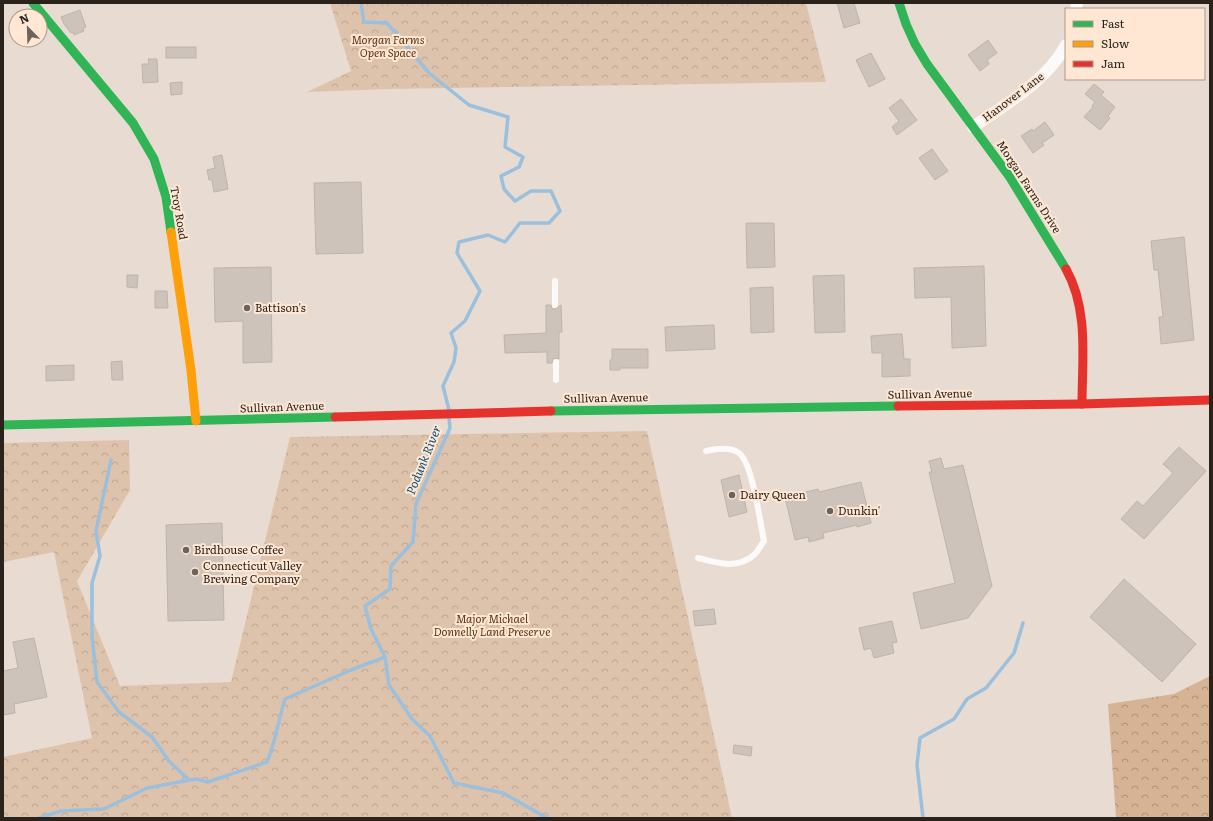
<svg xmlns="http://www.w3.org/2000/svg" width="1213" height="821" viewBox="0 0 1213 821" font-family="Literata,serif">
  <style>
    .forest { fill: url(#forest-crowns) }
    .park { fill: url(#park-crowns) }
    .lines { fill: none; stroke-linecap: round; stroke-linejoin: round }
    .stream { stroke: #9ac0dd; stroke-width: 3.5 }
    .building { fill: #cdc3bb; stroke: #beb4ac }
    .lane { stroke: #fcfaf8; stroke-width: 6 }
    .street { stroke: #fcfaf8; stroke-width: 12 }
    .fast { stroke: #30b455; stroke-width: 9 }
    .slow { stroke: #ff9f0a; stroke-width: 9 }
    .jam { stroke: #e5322d; stroke-width: 9 }
    .poi-dot { fill: #6d635b; stroke: #ffe7d4; stroke-width: 1.5 }
    .labels { text-anchor: middle; stroke-width: 4; stroke-linejoin: round; paint-order: stroke }
    .park-label { font-size: 11px; font-style: italic; fill: #59340f; stroke: #ffe7d4 }
    .street-label { font-size: 11px; fill: #2b231b; stroke: #ffe7d4 }
    .poi-label { font-size: 11px; fill: #2b231b; stroke: #ffe7d4; text-anchor: start }
    .water-label { font-size: 12px; font-style: italic; fill: #01507a; stroke: #ffe7d4 }
  </style>
  <defs>
    <pattern id="forest-crowns" width="20" height="18" patternUnits="userSpaceOnUse"><rect width="20" height="18" fill="#d6b394"/><path d="M2 6a3 3 0 1 1 6 0M12 15a3 3 0 1 1 6 0" fill="none" stroke="#ae9178"/></pattern>
    <pattern id="park-crowns" width="20" height="18" patternUnits="userSpaceOnUse"><rect width="20" height="18" fill="#dec3ac"/><path d="M2 6a3 3 0 1 1 6 0M12 15a3 3 0 1 1 6 0" fill="none" stroke="#bfa793"/></pattern>
  </defs>
  <rect width="100%" height="100%" fill="#e8dbd1"/>
  <path class="forest" d="M1210,676v142h-94l-8,-114 66,-10z"/>
  <g class="park">
    <path d="M330,3h476l20,79 -437,7 -82,3 44,-21z"/>
    <path d="M647,431l85,387h-729v-61l89,-19 -38,-186 -51,10v-119l126,-3 1,50 -53,91 43,105 111,-4 59,-245z"/>
  </g>
  <g class="lines">
    <g class="stream">
      <path d="M361,3l3,19 23,1 42,50 40,32 39,12 -3,30 18,10 -4,10 -18,9 3,13 11,12 16,-10h20l9,20 -11,12h-29l-15,19 -17,-7 -29,7 -2,11 23,38 -15,30 -14,12 5,15 -2,14 -11,24 6,24"/>
      <path d="M449,418l1,10 -34,76 -3,38 -22,24 -1,23 -25,17 6,23 14,28 4,28 23,34 18,17 24,47 49,10 44,25"/>
      <path d="M111,460l-15,71 4,25 -8,27v54l5,45 22,30 33,25 17,24 20,19"/>
      <path d="M39,818l22,-7 43,-2 43,-21 49,-9 12,3 59,-20c9,-21 11,-42 18,-63l66,-29 34,-13"/>
      <path d="M923,818l-6,-53 3,-27 34,-19 13,-20 19,-11 28,-35 9,-30"/>
    </g>
  </g>
  <g class="building">
    <path d="M837,3h17l6,20 -16,5z"/>
    <path d="M80,10l6,17 -3,1 1,3 -10,4 -1,-3 -2,1 -7,-9 -3,-7z"/>
    <path d="M988,40l9,13 -10,7 2,4 -9,7 -12,-16z"/>
    <rect x="166" y="47" width="30" height="11"/>
    <path d="M871,53l14,26 -16,8 -13,-27z"/>
    <path d="M148,59h9l1,23 -15,1 -1,-19h7z"/>
    <path d="M182,82v12l-11,1 -1,-12z"/>
    <path d="M1094,84l10,8 -3,3 14,12 -7,9 2,2 -10,12 -16,-13 9,-10 -1,-1 3,-4 -10,-8z"/>
    <path d="M901,99l16,21 -20,15 -5,-8 7,-6 -10,-13z"/>
    <path d="M1045,122l9,13 -12,8 2,2 -11,8 -12,-17 11,-7 1,2z"/>
    <path d="M932,149l16,22 -13,9 -16,-22z"/>
    <path d="M222,155l6,34 -14,3 -2,-12h-3l-2,-10 8,-2 -2,-11z"/>
    <path d="M361,182l2,71 -47,1 -2,-71z"/>
    <path d="M746,223h28l1,44 -28,1z"/>
    <path d="M1184,237l10,103 -33,4 -2,-27h4l-5,-47h-4l-3,-29z"/>
    <path d="M984,266l2,80 -34,2 -1,-51 -36,1 -1,-30z"/>
    <path d="M271,267l1,95 -29,1v-42l-28,1 -1,-54z"/>
    <path d="M127,275h11l-1,13 -10,-1z"/>
    <path d="M844,275l1,57 -30,1 -2,-57z"/>
    <path d="M773,287l1,45 -23,1 -1,-45z"/>
    <path d="M155,291h12l1,17h-13z"/>
    <path d="M546,305h5l1,4h3l6,-4 1,27h-3v27l-5,-1 -2,5h-5v-11l-42,1 -1,-18 42,-2z"/>
    <path d="M714,325l1,24 -49,2 -1,-24z"/>
    <path d="M897,334h5l2,25h6v17l-28,1v-24h-10l-1,-17z"/>
    <path d="M612,349h36v19h-28v2h-10v-10h2z"/>
    <path d="M122,361l1,19h-11l-1,-18z"/>
    <path d="M74,365v15l-28,1v-15z"/>
    <path d="M1179,447l27,24 -62,68 -23,-20 16,-18 6,5 30,-33 -10,-9z"/>
    <path d="M941,458l3,11 19,-4 29,121 -24,32 -47,11 -8,-36 42,-10 -26,-111h3l-3,-11z"/>
    <path d="M739,475l8,37 -18,5 -8,-37z"/>
    <path d="M861,482l10,41 -14,4v-2l-34,8 1,5 -15,4 -1,-5 -13,3 -10,-43 33,-8 1,3z"/>
    <path d="M222,523l2,97 -56,1 -2,-96z"/>
    <path d="M1124,579l72,65 -34,38 -72,-65z"/>
    <path d="M714,609l2,15 -21,2 -2,-15z"/>
    <path d="M892,621l5,21 -5,1 2,10 -20,5 -3,-10 -7,2 -5,-22z"/>
    <path d="M34,638l13,59 -33,7 1,9 -12,2v-44l15,-3 -5,-26z"/>
    <path d="M734,745l18,2 -1,9 -18,-3z"/>
  </g>
  <g class="lines">
    <g class="lane">
      <path d="M555,281v24"/>
      <path d="M556,362v18"/>
      <path d="M698,558c19,5 40,12 57,-4 3,-3 6,-9 9,-13 -4,-18 -11,-77 -25,-88 -9,-7 -24,-4 -33,-2"/>
    </g>
    <g class="street">
      <path d="M1076,9l1,-6"/>
      <path d="M973,127c32,-22 75,-47 93,-82"/>
    </g>
    <g class="fast">
      <path d="M33,3l100,120 21,36 12,38 5,35"/>
      <path d="M899,3l7,21 9,20 12,20 82,112 57,93"/>
      <path d="M551,411l347,-5"/>
      <path d="M3,425l332,-8"/>
    </g>
    <path class="slow" d="M171,232l20,138 5,51"/>
    <g class="jam">
      <path d="M1066,269c23,41 16,90 16,135"/>
      <path d="M898,406l184,-2 128,-4"/>
      <path d="M335,417l216,-6"/>
    </g>
  </g>
  <g class="poi-dot">
    <circle cx="247" cy="308" r="4"/>
    <circle cx="732" cy="495" r="4"/>
    <circle cx="830" cy="511" r="4"/>
    <circle cx="186" cy="550" r="4"/>
    <circle cx="195" cy="572" r="4"/>
  </g>
  <g class="labels">
    <g class="park-label">
      <text x="388" y="44">Morgan Farms<tspan x="388" dy="13">Open Space</tspan></text>
      <text x="492" y="623">Major Michael<tspan x="492" dy="13">Donnelly Land Preserve</tspan></text>
    </g>
    <g class="street-label">
      <text transform="translate(1013 97) rotate(-37)" y="4">Hanover Lane</text>
      <text transform="translate(1029 187) rotate(57)" y="4">Morgan Farms Drive</text>
      <text transform="translate(179 213) rotate(80)" y="4">Troy Road</text>
      <text transform="translate(930 394) rotate(-1)" y="4">Sullivan Avenue</text>
      <text transform="translate(606 398) rotate(-1)" y="4">Sullivan Avenue</text>
      <text transform="translate(282 407) rotate(-2)" y="4">Sullivan Avenue</text>
    </g>
    <g class="poi-label">
      <text x="255" y="312">Battison's</text>
      <text x="740" y="499">Dairy Queen</text>
      <text x="838" y="515">Dunkin'</text>
      <text x="194" y="554">Birdhouse Coffee</text>
      <text x="203" y="570">Connecticut Valley<tspan x="203" dy="13">Brewing Company</tspan></text>
    </g>
    <g class="water-label">
      <text transform="translate(424 460) rotate(-68)" y="4">Podunk River</text>
    </g>
  </g>
  <rect width="1213" height="821" fill="none" stroke="#2b231b" stroke-width="8"/>
  <rect x="1065" y="8" width="140" height="72" fill="#ffe7d4" stroke="#aa998a"/>
  <rect x="1073" y="21" width="20" height="6" fill="#30b455" stroke="#aa998a"/>
  <text x="1101" y="28" font-size="12" fill="#2b231b">Fast</text>
  <rect x="1073" y="41" width="20" height="6" fill="#ff9f0a" stroke="#aa998a"/>
  <text x="1101" y="48" font-size="12" fill="#2b231b">Slow</text>
  <rect x="1073" y="61" width="20" height="6" fill="#e5322d" stroke="#aa998a"/>
  <text x="1101" y="68" font-size="12" fill="#2b231b">Jam</text>
  <g transform="translate(28 28) rotate(337)"><circle r="19" fill="#ffe7d4" stroke="#aa998a"/>
  <path d="M0-3L7 15L0 10L-7 15Z" fill="#6d635b"/>
  <text y="-6" font-size="11" font-weight="bold" text-anchor="middle" fill="#2b231b">N</text>
  </g>
</svg>
